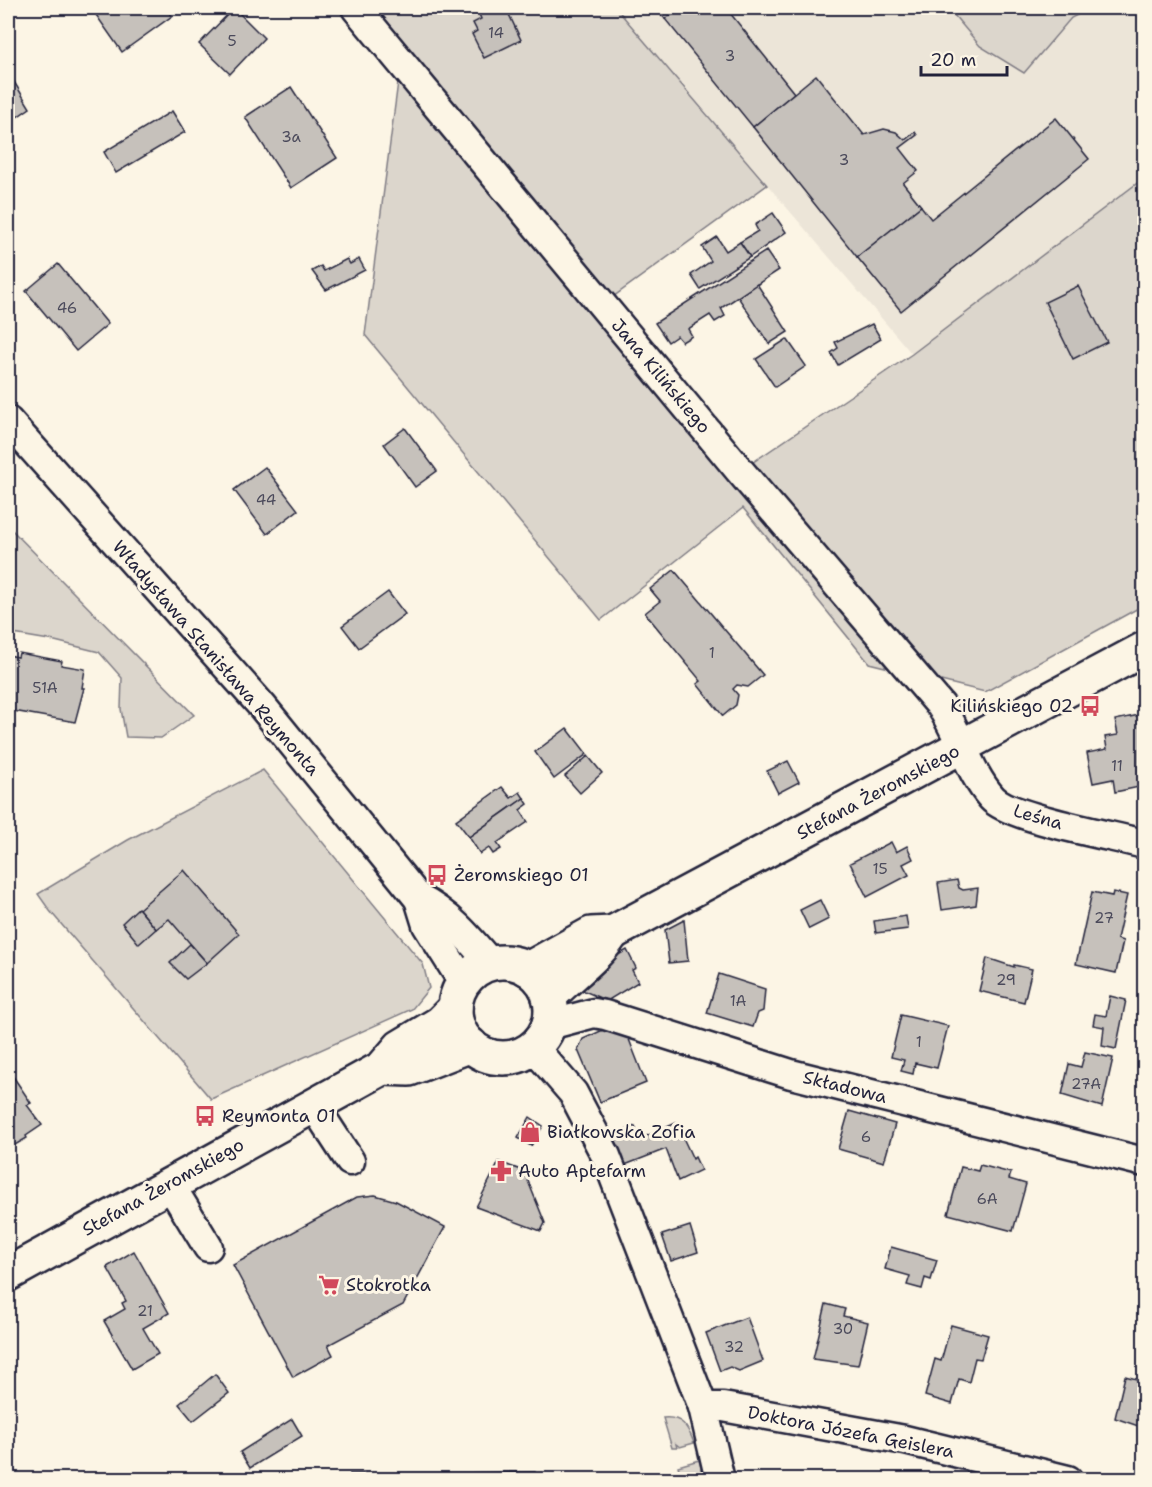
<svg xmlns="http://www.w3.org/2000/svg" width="1152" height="1487" viewBox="0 0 1152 1487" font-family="'Shantell Sans',sans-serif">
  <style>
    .built { fill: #ece5d8 }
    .green { fill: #dcd6cc; stroke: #7f7c84; stroke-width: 1.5 }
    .building { fill: #c6c1bb; stroke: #22223b; stroke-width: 1.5 }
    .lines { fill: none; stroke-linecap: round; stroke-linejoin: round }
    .minor-casing { stroke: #22223b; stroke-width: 33 }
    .major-casing { stroke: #22223b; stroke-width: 38 }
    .minor { stroke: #fcf5e5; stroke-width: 28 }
    .major { stroke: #fcf5e5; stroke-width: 33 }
    .labels { text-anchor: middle; stroke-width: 6; stroke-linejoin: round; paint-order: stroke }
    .number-label { font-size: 15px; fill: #4b4a5b }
    .street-label { font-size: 18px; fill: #22223b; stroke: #fcf5e5 }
    .poi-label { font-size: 18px; fill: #22223b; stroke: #fcf5e5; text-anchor: start }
  </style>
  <rect width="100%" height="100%" fill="#fcf5e5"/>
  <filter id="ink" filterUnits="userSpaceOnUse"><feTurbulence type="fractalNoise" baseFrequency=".0167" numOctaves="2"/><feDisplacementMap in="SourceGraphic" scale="12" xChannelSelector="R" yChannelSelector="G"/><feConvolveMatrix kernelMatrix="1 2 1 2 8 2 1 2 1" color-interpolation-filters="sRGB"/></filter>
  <g filter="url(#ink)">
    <path class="built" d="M616,8h528v170l-232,176z"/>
    <g class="green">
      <path d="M338,8h278l151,177 -165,120 138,166 172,-117 232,-176v427l-159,87 -116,-29 -126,-155 -142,112 -236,-285 33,-253z"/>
      <path d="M948,8h143l-20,10 -47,55 -44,-27z"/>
      <path d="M8,526l186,189 -33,23 -35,-1 -5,-28 1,-31 -23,-26 -44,-11 -47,-8z"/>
      <path d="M263,770l160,194 6,24 -17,21 -201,90 -161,-188 -12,-17 90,-54z"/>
      <path d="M663,1418c19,-2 25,9 31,25l-14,4 -4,-3 1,4h-5z"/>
      <path d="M699,1460l5,19h-22l-4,-13z"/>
    </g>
    <g class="building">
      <path d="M100,8h66l6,8 -50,36 -28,-40z"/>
      <path d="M234,8l30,30 -34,36 -31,-30z"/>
      <path d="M492,8h14l15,32 -37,18 -12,-24 5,-3 -4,-8 8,-4 -2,-5z"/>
      <path d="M656,8h24l-15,11z"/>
      <path d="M680,8h46l68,85 -41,34 -88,-108z"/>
      <path d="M8,72l22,36 -22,15z"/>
      <path d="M816,75l48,60 20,-6 12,3 9,8 10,-8 2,3 -17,13 18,23 -15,12 18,23 -64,51 -104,-130z"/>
      <path d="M291,87l46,71 -46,30 -46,-71z"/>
      <path d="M172,111l13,21 -69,41 -12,-21z"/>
      <path d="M1056,118l33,41 -188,152 -44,-54 64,-51 10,13z"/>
      <path d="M773,213l13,19 -36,25 -10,-15 18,-11 -3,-6z"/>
      <path d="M717,237l9,14 14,-9 10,15 -50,32 -9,-14 20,-14 -9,-14z"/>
      <path d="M766,251l13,19 -58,38 4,8 -10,6 -5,-7 -22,14 4,7 -10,6 -5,-6 -9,6 -13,-19z"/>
      <path d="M347,259l3,5 9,-5 6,11 -39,20 -14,-19 9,-5 3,5z"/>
      <path d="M58,264l50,60 -32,27 -50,-60z"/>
      <path d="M757,284l31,48 -19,12 -31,-47z"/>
      <path d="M1078,286l29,56 -34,17 -28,-57z"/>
      <path d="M872,324l9,15 -43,26 -7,-12 7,-5 -3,-6z"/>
      <path d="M787,339l19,27 -31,21 -19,-28z"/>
      <path d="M405,428l32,43 -22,16 -31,-43z"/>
      <path d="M265,467l33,43 -31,24 -33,-44z"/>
      <path d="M674,570l89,105 -15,12 -11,-2 -4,4 5,6 -2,10 -13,11 -26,-32 4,-3 -56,-68 15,-12 -10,-12z"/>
      <path d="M388,592l17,22 -46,34 -17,-22z"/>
      <path d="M19,653l43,8 -1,4 24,4 -3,19h2l-9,34 -67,-12v-55l10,2z"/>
      <path d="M1144,714v72l-29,6 -2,-13 -20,4 -6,-30 20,-4 -2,-12 13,-2 -3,-15z"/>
      <path d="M567,728l20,26 -33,25 -19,-27z"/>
      <path d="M588,756l14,17 -22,20 -15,-17z"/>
      <path d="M788,761l11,21 -21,11 -11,-22z"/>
      <path d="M502,787l9,11 9,-6 4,6 -55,39 -13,-17z"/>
      <path d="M524,798l4,6 -8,6 8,12 -31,21 4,6 -8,5 -4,-6 -9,6 -11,-17z"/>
      <path d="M891,842l5,10 11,-6 6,13 -10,5 6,11 -42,22 -17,-34z"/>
      <path d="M184,870l55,64 -32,29 -38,-44 -13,10 -17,-20z"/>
      <path d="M957,880l2,8 4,2 15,-2 -2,17 -34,5 -4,-27z"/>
      <path d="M1092,892l20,4 1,-4 14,3 -10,44 6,2 -7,32 -40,-9z"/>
      <path d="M820,900l9,19 -20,10 -9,-19z"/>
      <path d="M138,908l18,21 -17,15 -17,-21z"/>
      <path d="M906,916l2,13 -32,4 -2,-12z"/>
      <path d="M684,920l4,41 -19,2 -4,-33z"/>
      <path d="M190,944l17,19 -21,16 -16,-16z"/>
      <path d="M627,950l9,18 -4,2 6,12 -31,19 -25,-11 -3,-13z"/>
      <path d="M987,958l27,9v-2l18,4 -8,33 -45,-11z"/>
      <path d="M719,974l46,15 -2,22 -5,2 -5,14 -46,-14z"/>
      <path d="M1110,996l16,4 -10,49 -14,-3 2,-19 -11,-2 2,-11 11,2z"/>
      <path d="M901,1015l47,11 -11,42 -22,-5 -2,11 -12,-3 3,-11 -13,-3z"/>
      <path d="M614,1025l11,4 21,54 -46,19 -22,-52 5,-11z"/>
      <path d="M1085,1052l28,6 -11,49 -40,-12 7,-31 12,3z"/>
      <path d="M8,1069l23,34 -4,2 15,20 -16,11 1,2 -19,11z"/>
      <path d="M849,1111l46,13 -11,38 -46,-13z"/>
      <path d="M530,1117l13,9 -12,20 -13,-8z"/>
      <path d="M676,1123l17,36 2,-2 6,13 -23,11 -12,-32 -41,16 -12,-29 22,-10 5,13z"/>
      <path d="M499,1162l25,9 21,52 -4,8 -65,-24z"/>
      <path d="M980,1165l31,8 -2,6 17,5 -13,47 -65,-17 13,-47 17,4z"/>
      <path d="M375,1195l21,6 49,26 -42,78 -75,40 5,10 -40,22 -60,-112 124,-68z"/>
      <path d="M690,1226l8,26 -27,9 -9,-26z"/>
      <path d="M891,1247l46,13 -6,20 -6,-2 -3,11 -15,-4 3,-9 -25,-7z"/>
      <path d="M134,1251l35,62 -26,15 15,26 -26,15 -28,-48 21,-12 -3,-6 4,-2 -19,-34z"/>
      <path d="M826,1304l19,5 -2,7 25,6 -10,43 -45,-6z"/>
      <path d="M747,1317l16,44 -24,10 -9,-4 -10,4 -14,-38z"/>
      <path d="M951,1325l37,10 -7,24 -6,-1 -6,24 -10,-3 -7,25 -27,-8 10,-37 6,2z"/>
      <path d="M215,1374l14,19 -36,28 -14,-17z"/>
      <path d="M1125,1376l19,5v47l-29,-10z"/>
      <path d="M292,1419l10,17 -52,32 -10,-16z"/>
      <path d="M535,1472v8h-184l-1,-6z"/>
    </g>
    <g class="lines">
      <defs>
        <g id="minor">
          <path d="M356,8l384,463 201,235c19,29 28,66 51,92 18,20 122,38 152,46"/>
          <path d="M8,421l254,285 157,193 8,26 36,57"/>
          <path d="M419,899c30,15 50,39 72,65"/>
          <path d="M549,1025l45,-12 11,2 186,59 353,88"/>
          <path d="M533,1047l40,46 33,63 97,251 17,73"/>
          <path d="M313,1104l37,57"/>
          <path d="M169,1183l39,64"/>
          <path d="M703,1407h20l182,33 163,40"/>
        </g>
        <g id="major">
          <circle cx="503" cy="1010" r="48"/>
          <path d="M528,969l63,-35 21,-1 532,-284"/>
          <path d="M549,997c20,-21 46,-38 62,-62"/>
          <path d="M382,1068l27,1 62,-24"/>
          <path d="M8,1274l374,-206 18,-21 40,-24 15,-15"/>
        </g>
      </defs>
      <use href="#minor" class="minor-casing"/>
      <use href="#major" class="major-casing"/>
      <use href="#minor" class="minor"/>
      <use href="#major" class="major"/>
    </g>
  </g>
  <defs>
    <symbol id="bus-bare" viewBox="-9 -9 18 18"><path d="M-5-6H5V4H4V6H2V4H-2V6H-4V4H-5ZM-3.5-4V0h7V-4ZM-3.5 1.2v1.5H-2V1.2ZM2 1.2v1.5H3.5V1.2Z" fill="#d1495b" stroke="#fcf5e5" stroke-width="2.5" paint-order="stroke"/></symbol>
    <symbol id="shop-bare" viewBox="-9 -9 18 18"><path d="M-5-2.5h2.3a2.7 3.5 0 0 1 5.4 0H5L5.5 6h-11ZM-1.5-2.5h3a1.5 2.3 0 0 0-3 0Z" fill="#d1495b" stroke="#fcf5e5" stroke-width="2.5" paint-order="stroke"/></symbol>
    <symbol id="pharmacy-bare" viewBox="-9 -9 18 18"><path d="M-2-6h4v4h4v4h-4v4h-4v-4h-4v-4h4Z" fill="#d1495b" stroke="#fcf5e5" stroke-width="2.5" paint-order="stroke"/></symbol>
    <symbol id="supermarket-bare" viewBox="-9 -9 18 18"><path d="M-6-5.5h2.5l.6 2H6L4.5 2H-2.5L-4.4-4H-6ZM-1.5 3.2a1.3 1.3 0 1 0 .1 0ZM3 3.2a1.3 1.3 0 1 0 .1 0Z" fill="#d1495b" stroke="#fcf5e5" stroke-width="2.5" paint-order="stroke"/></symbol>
  </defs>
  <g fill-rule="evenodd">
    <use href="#bus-bare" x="1075" y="691" width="30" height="30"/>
    <use href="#bus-bare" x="422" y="860" width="30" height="30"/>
    <use href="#bus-bare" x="190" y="1101" width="30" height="30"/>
    <use href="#shop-bare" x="515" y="1117" width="30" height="30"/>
    <use href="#pharmacy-bare" x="486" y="1156" width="30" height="30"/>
    <use href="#supermarket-bare" x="314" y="1270" width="30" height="30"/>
  </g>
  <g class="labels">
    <g class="number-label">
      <text x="496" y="38">14</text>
      <text x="232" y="46">5</text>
      <text x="730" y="61">3</text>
      <text x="291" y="142">3a</text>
      <text x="844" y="165">3</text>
      <text x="67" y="313">46</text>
      <text x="266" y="505">44</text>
      <text x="712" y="658">1</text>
      <text x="45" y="693">51A</text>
      <text x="1117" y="771">11</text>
      <text x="880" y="874">15</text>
      <text x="1104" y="923">27</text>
      <text x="1006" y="985">29</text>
      <text x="738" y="1006">1A</text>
      <text x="919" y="1047">1</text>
      <text x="1086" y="1089">27A</text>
      <text x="866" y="1142">6</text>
      <text x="987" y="1204">6A</text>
      <text x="145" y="1316">21</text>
      <text x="843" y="1334">30</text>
      <text x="734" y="1352">32</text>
    </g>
    <g class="street-label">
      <text transform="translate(661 376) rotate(50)" y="6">Jana Kilińskiego</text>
      <text transform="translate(216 658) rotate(49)" y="6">Władysława Stanisława Reymonta</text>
      <text transform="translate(878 792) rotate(-28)" y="6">Stefana Żeromskiego</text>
      <text transform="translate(1038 817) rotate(16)" y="6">Leśna</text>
      <text transform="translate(845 1087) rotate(14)" y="6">Składowa</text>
      <text transform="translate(163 1187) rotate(-29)" y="6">Stefana Żeromskiego</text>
      <text transform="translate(851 1432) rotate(11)" y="6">Doktora Józefa Geislera</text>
    </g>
    <g class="poi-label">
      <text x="1073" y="712" text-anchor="end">Kilińskiego 02</text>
      <text x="454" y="881">Żeromskiego 01</text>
      <text x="222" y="1122">Reymonta 01</text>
      <text x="547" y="1138">Białkowska Zofia</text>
      <text x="518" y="1177">Auto Aptefarm</text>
      <text x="346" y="1291">Stokrotka</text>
    </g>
  </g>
  <rect width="1152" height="1487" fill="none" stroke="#fcf5e5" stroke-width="30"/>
  <rect x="15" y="15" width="1122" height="1457" fill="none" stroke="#22223b" stroke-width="2" filter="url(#ink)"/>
  <path d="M921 66v9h86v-9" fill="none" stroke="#22223b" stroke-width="3"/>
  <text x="930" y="66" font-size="18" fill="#22223b" stroke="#fcf5e5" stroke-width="4.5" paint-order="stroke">20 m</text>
</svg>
